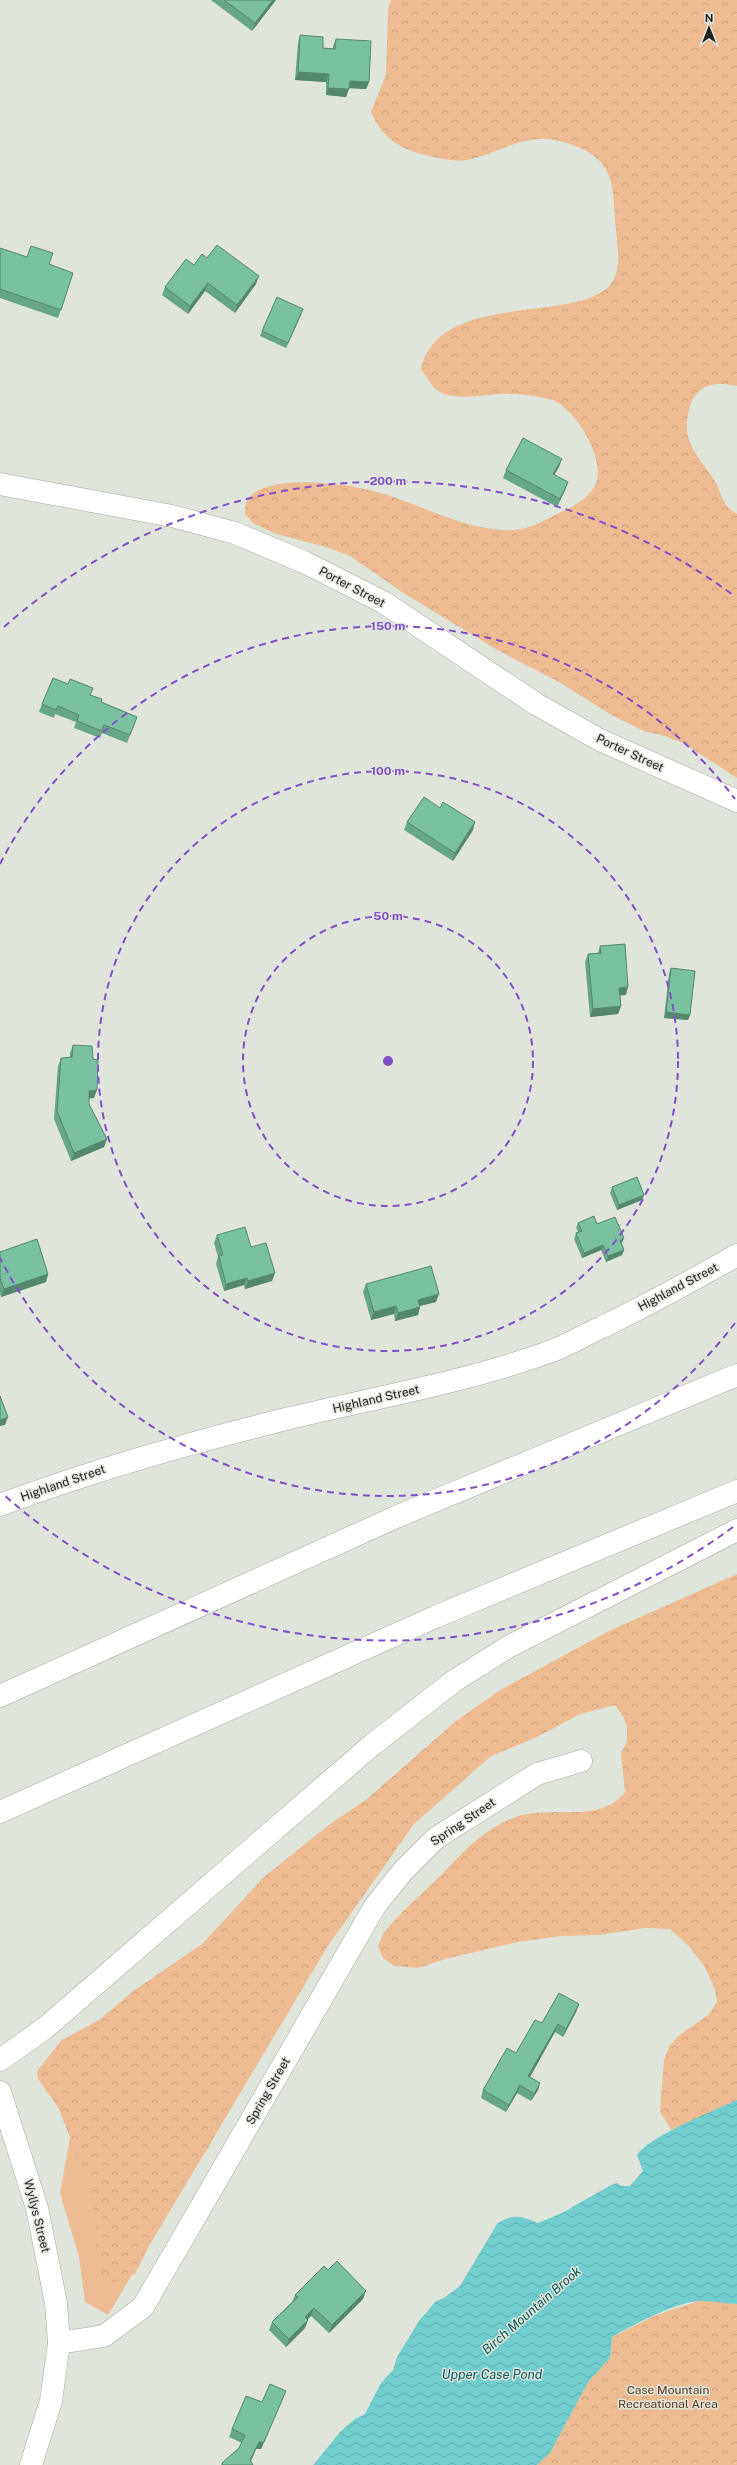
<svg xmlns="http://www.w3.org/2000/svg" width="737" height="2465" viewBox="0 0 737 2465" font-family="'Public Sans',sans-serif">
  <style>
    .green { fill: #eebc92 }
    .forest { fill: url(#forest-crowns) }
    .water { fill: url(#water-waves) }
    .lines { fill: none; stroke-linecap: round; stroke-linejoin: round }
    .street-casing { stroke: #a4a8a0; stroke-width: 23 }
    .secondary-casing { stroke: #a4a8a0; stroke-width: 23 }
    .highway-casing { stroke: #a4a8a0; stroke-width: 23 }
    .street { stroke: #fff; stroke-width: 22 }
    .secondary { stroke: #fff; stroke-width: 22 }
    .highway { stroke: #fff; stroke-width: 22 }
    .wall { fill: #68a689 }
    .shaded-wall { fill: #55876f }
    .building { fill: #79c19f; stroke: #55876f }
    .ring { fill: none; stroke: #8150c8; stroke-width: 2; stroke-dasharray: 7 5 }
    .labels { text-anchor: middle; stroke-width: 3; stroke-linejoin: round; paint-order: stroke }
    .street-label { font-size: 12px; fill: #212320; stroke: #e0e5dc }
    .park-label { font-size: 12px; fill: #5d3917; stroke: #e0e5dc }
    .water-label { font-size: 13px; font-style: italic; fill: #095c5d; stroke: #e0e5dc }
    .centre { fill: #8150c8; stroke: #e0e5dc; stroke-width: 2 }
    .ring-label { font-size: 12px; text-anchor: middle; font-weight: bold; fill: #8150c8; stroke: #e0e5dc; stroke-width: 3; stroke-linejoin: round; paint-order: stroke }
  </style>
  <defs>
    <pattern id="forest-crowns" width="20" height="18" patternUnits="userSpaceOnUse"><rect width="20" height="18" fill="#eebc92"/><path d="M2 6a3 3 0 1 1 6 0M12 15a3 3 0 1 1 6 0" fill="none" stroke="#cca17e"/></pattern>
    <pattern id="water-waves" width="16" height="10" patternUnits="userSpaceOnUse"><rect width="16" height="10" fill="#71cdce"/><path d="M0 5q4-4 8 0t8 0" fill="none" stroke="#62b0b1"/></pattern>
  </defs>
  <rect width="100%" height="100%" fill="#e0e5dc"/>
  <path class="green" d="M354,1902l-246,413 -23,-13 -6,-45 -19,-64 10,-55z"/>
  <g class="forest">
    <path d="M391,0h346v386c-26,-6 -44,0 -49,28 -1,7 -2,15 0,22 4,18 19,31 28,47 7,14 6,22 21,31v264l-54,-35 -24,-9 -13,-2 -33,-16 -54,-34 -60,-31 -94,-57 -55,-38 -24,-9 -50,-13 -23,-11 -8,-9c0,-4 0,-10 2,-13 15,-28 92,-18 118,-12 47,10 89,38 138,41 14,1 27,-2 40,-9 17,-9 45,-18 53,-38 10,-23 -21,-76 -44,-83 -16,-4 -35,-7 -51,-6 -17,1 -37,5 -54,1 -14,-4 -18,-15 -26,-26 18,-85 179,-39 195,-95 5,-15 0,-38 -1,-54 -2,-40 -3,-62 -45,-76 -13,-4 -25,-7 -39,-4 -22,3 -42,16 -64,20 -11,2 -23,-1 -33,-3 -30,-6 -51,-16 -63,-45l15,-37 2,-65z"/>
    <path d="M737,1574v526l-65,31 -12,-19 4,-52 5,-13 8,-10 32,-23 8,-12 -2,-12 -10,-23 -16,-21 -19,-17 -25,-1 -46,7 -38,1 -43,6 -73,17 -27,9 -24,-2 -11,-8 -5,-12 5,-12 8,-10c18,-20 39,-37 57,-56 18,-20 39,-40 65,-50 35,-15 86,8 112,-26l-4,-38 6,-13v-13l-4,-12 -8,-11 -35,9 -45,24 -44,18 -77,68 -76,108 -55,71 -76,147 -49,67 -12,35 -11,22 -27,11 -5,-4 -5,-11 -3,-53 -7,-34 -30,-76 -20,-28 -1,-7 3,-5 22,-27 37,-20 33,-28 70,-48 62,-67 66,-53 37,-25 89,-78 46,-32 107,-58z"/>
    <path d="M702,2300l35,4v161h-200l13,-12 38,-71 22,-24 2,-21 44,-22z"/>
  </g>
  <path class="water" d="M737,2100v204c-11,0 -22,-3 -34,-3 -24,-1 -70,24 -91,36l-2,21 -22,24 -38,71 -13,12h-224l28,-34 14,-12 10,-5 16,-31 12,-13 4,-13 22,-36 17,-20 8,-3 16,-12 37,-62c16,-11 25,-8 41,-1l24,-10 49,-28 6,-2 4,3h9l13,-15 -6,-16c11,-18 78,-45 100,-55z"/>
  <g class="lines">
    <defs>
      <path id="street" d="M59,2343l45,-7 39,-29 232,-401 28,-35 33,-33 101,-64 44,-13"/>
      <g id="secondary">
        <path d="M0,484l172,32 63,17 69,29 79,40 153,102 64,36 137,61"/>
        <path d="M0,1505c93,-35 189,-62 286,-86 87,-21 177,-36 263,-67 18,-6 35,-17 53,-25 46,-22 91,-47 135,-72"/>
        <path d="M0,2092l37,116 19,95 3,40 -8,58 -20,64"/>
      </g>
      <g id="highway">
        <path d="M0,1696l396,-179 341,-142"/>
        <path d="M0,1812l435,-195 302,-126"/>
        <path d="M0,2060l45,-32 327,-283 82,-64 54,-34 229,-117"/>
      </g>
    </defs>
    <use href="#street" class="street-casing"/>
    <use href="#secondary" class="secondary-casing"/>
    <use href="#highway" class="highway-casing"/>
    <use href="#street" class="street"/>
    <use href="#secondary" class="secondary"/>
    <use href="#highway" class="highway"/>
  </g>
  <g class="wall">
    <path d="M211,0h65l-24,31z"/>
    <path d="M300,35l23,13 10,1v-3l3,-7 33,43 -3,7 -17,-1 -3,9 -20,-2v-13l-31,-2 3,-37z"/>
    <path d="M0,248l73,25 -15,45 -58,-20z"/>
    <path d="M207,258l49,26 -21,29 -30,-22 -17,23 -26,-19 3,-8 29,-22z"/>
    <path d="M301,315l-15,33 -26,-12 2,-5z"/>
    <path d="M559,467l-5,8 14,7 -3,8 -8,17 -54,-29 3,-8z"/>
    <path d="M90,695l11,7 36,15 -10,26 -25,-10 -2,5 -26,-10 2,-6 -21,-8 -1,4 -15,-6 3,-8z"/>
    <path d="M440,808l33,22 -20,31 -49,-31 3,-8z"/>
    <path d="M600,946l26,49h-6l1,11 -3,8 -28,3 -5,-55 3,-8 10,-1z"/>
    <path d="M671,968l19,47 -2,5 -24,-2 5,-45z"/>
    <path d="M73,1045l21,53h-5v6l18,35 -3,8 -33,14 -17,-42 4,-53 3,-8h9v-5z"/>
    <path d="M612,1187l30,13 -25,10 -7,-17z"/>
    <path d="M578,1223l19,1 25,19 -1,1 3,6 -2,5 -16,7 -5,-12 -19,8 -8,-19 2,-6 2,-1 -2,-4z"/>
    <path d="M217,1235l34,12 21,34 -27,8 -1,-4 -20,6 -8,-27 2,-7 -4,-14z"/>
    <path d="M0,1252l48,22 -2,8 -45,15 -1,-3z"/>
    <path d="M366,1284l70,18 -16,4 -2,9 -23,6 -1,-7 -23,6 -8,-28z"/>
    <path d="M579,2004l-3,8 -13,25 -8,-5 -25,45 10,6 -2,7 -7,11 -14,-8 -11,19 -25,-14 2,-8 33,-37 26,-30z"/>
    <path d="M328,2270l35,29 -34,34 -18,-17 -4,3 1,1 -3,8 -19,19 -17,-17 3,-8 20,-20 3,-7z"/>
    <path d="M286,2391l-25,58h-5l-5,12 2,4h-32l1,-2 17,-15 3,-5 -13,-6 3,-8 30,-27z"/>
  </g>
  <g class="shaded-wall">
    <path d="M273,0h3l-24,31 3,-8z"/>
    <path d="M298,72l31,2 -3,8 -31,-2z"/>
    <path d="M350,81l19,1 -3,7 -19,-1z"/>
    <path d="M328,88l21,1 -3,8 -20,-2z"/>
    <path d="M259,276l-3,8 -21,29 2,-8z"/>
    <path d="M208,283l-3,8 -17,23 2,-8z"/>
    <path d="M303,309l-2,6 -15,33 2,-5z"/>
    <path d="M562,459l-3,8 -9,15 3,-8z"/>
    <path d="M568,482l-3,8 -8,17 3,-8z"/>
    <path d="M475,822l-2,8 -20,31 2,-8z"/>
    <path d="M628,987l-2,8 -10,1 3,-8z"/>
    <path d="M621,1006l-3,8 -28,3 3,-8z"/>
    <path d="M666,1012l24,3 -2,5 -24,-2z"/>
    <path d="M97,1090l-3,8 -8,1 3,-8z"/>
    <path d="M107,1139l-3,8 -33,14 3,-8z"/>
    <path d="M644,1195l-2,5 -25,10 2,-5z"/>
    <path d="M624,1238l-2,5 -4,2 2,-5z"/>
    <path d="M603,1245l-2,5 -19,8 2,-5z"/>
    <path d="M624,1250l-2,5 -16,7 2,-6z"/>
    <path d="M275,1273l-3,8 -27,8 3,-8z"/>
    <path d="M48,1274l-2,8 -45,15 3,-8z"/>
    <path d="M247,1278l-3,7 -20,6 2,-7z"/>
    <path d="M439,1294l-3,8 -21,5 3,-7z"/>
    <path d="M396,1306l-2,8 -23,6 3,-8z"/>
    <path d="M420,1307l-2,8 -23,6 3,-8z"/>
    <path d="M8,1417l-3,8 -5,1v-6z"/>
    <path d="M579,2004l-3,8 -13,25 3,-8z"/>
    <path d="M558,2024l-3,8 -29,52 2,-8z"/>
    <path d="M540,2083l-2,7 -7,11 3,-7z"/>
    <path d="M520,2085l-3,8 -11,19 3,-7z"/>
    <path d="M366,2291l-3,8 -34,34 3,-8z"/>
    <path d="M314,2308l-3,8 -9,9 3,-8z"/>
    <path d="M308,2320l-3,8 -19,19 3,-8z"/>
    <path d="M286,2391l-25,58h-5l-7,16 1,-5 9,-18z"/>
  </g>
  <g class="building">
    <path d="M224,0h49l-18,23z"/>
    <path d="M300,35l23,2v11l12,1 1,-10 35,2 -2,41 -19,-1 -1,8 -21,-1 1,-14 -31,-2z"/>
    <path d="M217,245l42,31 -22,29 -29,-22 -18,23 -25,-19 21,-28 8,6 8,-11 5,4z"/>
    <path d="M31,246l22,7 -4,11 24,9 -12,37 -61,-21v-41l27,9z"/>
    <path d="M277,297l26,12 -15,34 -26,-12z"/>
    <path d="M523,438l39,21 -9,15 15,8 -8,17 -54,-29z"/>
    <path d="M53,678l15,6 2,-5 23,9 -3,7 12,4 -1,3 36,15 -7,18 -26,-10 -2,6 -25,-10 2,-6 -21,-9 -2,4 -14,-6z"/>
    <path d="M424,797l16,11 3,-6 32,20 -20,31 -48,-31z"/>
    <path d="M625,944l3,43 -9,1 2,18 -28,3 -5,-55 13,-1 -1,-7z"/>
    <path d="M671,968l24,3 -5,44 -24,-3z"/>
    <path d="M73,1045l19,1 1,13 5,1 -1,30 -8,1v13l18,35 -33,14 -17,-42 4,-53 11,-1z"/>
    <path d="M637,1177l7,18 -25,10 -7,-18z"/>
    <path d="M594,1216l3,8 18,-7 9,21 -4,2 4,10 -16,6 -5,-11 -19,8 -8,-20 6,-2 -4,-8z"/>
    <path d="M245,1227l6,20 15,-4 9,30 -27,8 -1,-3 -21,6 -7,-28 4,-1 -6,-20z"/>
    <path d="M37,1239l11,35 -44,15 -4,-11v-26z"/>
    <path d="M431,1266l8,28 -21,6 2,7 -22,6 -2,-7 -22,6 -8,-28z"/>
    <path d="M0,1396l8,21 -8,3z"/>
    <path d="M559,1993l20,11 -13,25 -8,-5 -30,52 12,7 -6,11 -14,-9 -11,20 -26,-15 24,-42 9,5 19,-33 7,3z"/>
    <path d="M337,2261l29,30 -34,34 -18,-17 -9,9 3,3 -19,19 -17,-17 26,-25 -3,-2 29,-29 4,4z"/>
    <path d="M270,2384l16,7 -22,51h-5l-9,18 3,5h-30l-1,-2 17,-15 6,-13 -13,-6 14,-33 16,6z"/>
  </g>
  <g class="ring">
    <circle cx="388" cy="1061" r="145"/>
    <circle cx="388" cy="1061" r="290"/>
    <path d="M735 1323A435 435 0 0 1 0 1258M0 864A435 435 0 0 1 735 799"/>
    <path d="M733 1527A580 580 0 0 1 4 1495M4 627A580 580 0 0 1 733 595"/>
  </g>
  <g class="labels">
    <g class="street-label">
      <text transform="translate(352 587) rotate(28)" y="4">Porter Street</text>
      <text transform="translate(630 753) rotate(25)" y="4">Porter Street</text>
      <text transform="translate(678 1287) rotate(-28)" y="4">Highland Street</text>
      <text transform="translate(376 1399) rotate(-13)" y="4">Highland Street</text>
      <text transform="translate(63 1483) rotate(-19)" y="4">Highland Street</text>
      <text transform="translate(463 1822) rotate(-34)" y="4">Spring Street</text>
      <text transform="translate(268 2091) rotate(-60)" y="4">Spring Street</text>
      <text transform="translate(37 2216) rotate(76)" y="4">Wyllys Street</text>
    </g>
    <g class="park-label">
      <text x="668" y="2394">Case Mountain<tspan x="668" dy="14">Recreational Area</tspan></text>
    </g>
    <g class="water-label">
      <text transform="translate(531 2310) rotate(-41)" y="5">Birch Mountain Brook</text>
      <text x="492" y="2379">Upper Case Pond</text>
    </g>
  </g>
  <circle cx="388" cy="1061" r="6" class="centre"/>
  <g class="ring-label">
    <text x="388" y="485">200 m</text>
    <text x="388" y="630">150 m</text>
    <text x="388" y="775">100 m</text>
    <text x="388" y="920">50 m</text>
  </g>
  <g transform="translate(709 28)" stroke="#e0e5dc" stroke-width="3" paint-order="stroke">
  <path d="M0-3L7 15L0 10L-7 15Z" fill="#212320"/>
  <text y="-6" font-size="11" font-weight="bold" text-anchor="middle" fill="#212320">N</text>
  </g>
</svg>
